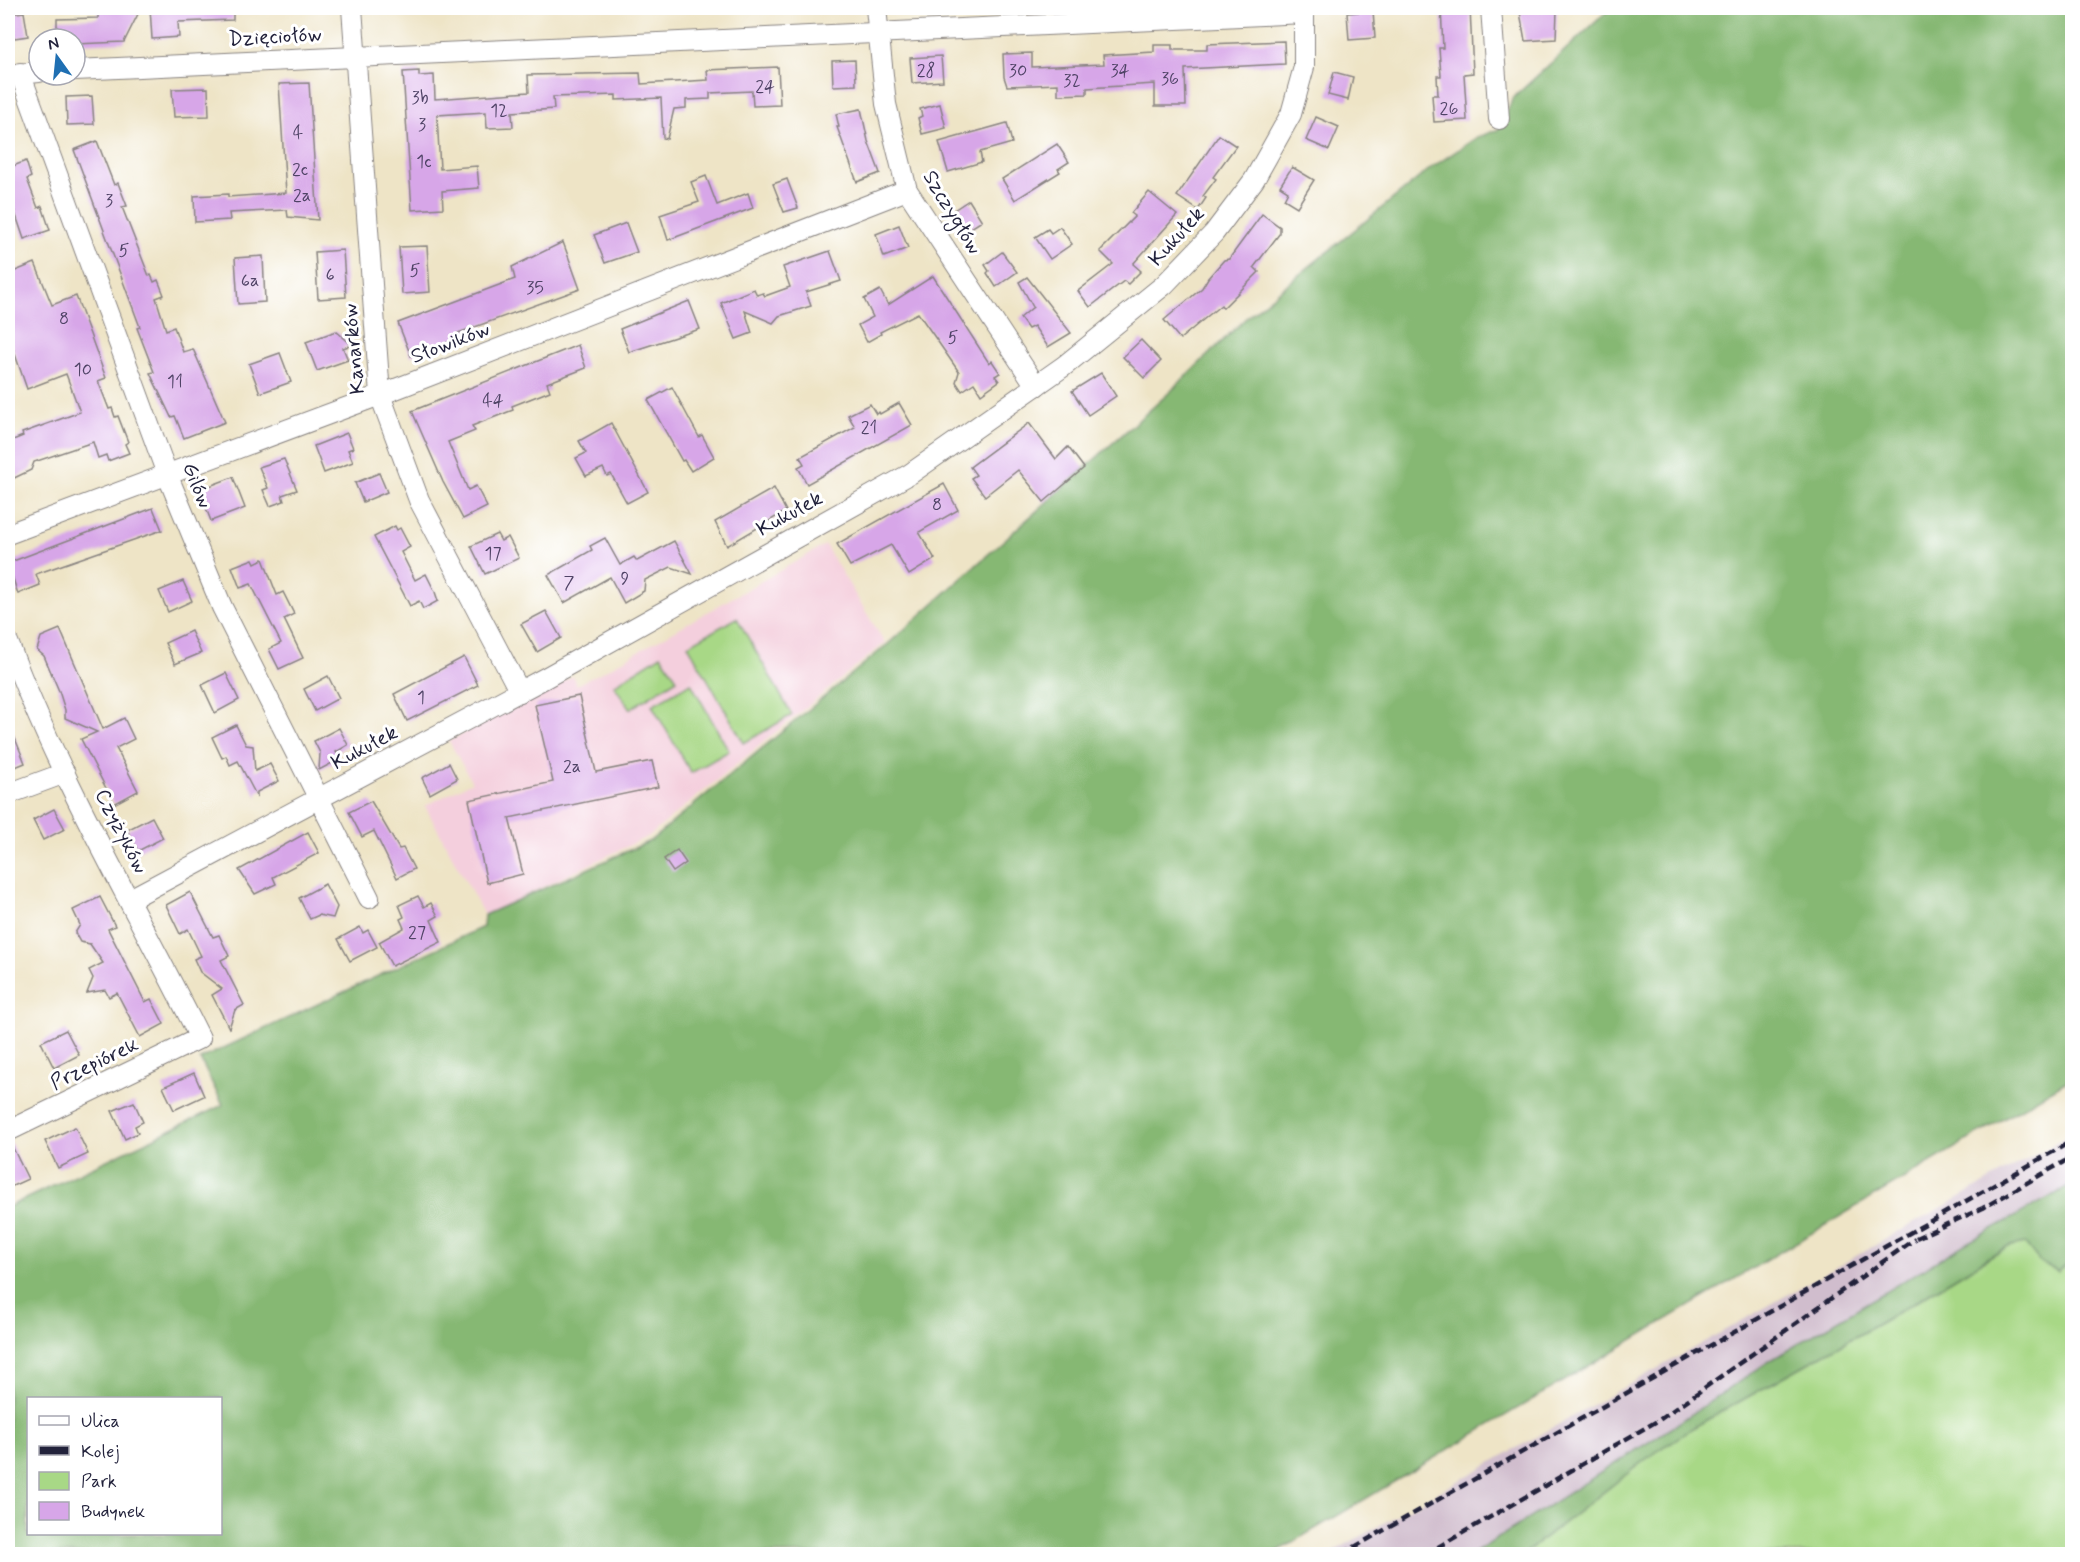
<svg xmlns="http://www.w3.org/2000/svg" width="2080" height="1562" viewBox="0 0 2080 1562" font-family="Mynerve,sans-serif">
  <style>
    .built { fill: #f4cfdd }
    .industrial { fill: #d0bdcd }
    .green { fill: #a8d886; stroke: #657d60; stroke-width: 1.5 }
    .forest { fill: #86b873; stroke: #546d57; stroke-width: 1.5; fill-rule: evenodd }
    .building { fill: #d7a6e8 }
    .lines { fill: none; stroke-linecap: round; stroke-linejoin: round }
    .minor-casing { stroke: #888380; stroke-width: 22 }
    .minor { stroke: #fff; stroke-width: 20 }
    .rail { stroke: #22223b; stroke-width: 4.5; stroke-dasharray: 9 4.5; stroke-linecap: butt }
    .labels { text-anchor: middle; stroke-width: 6; stroke-linejoin: round; paint-order: stroke }
    .number-label { font-size: 18px; fill: #4f4366 }
    .street-label { font-size: 21px; fill: #22223b; stroke: #fff }
  </style>
  <rect width="100%" height="100%" fill="#fff"/>
  <filter id="ink" filterUnits="userSpaceOnUse"><feTurbulence type="fractalNoise" baseFrequency=".0167" numOctaves="2"/><feDisplacementMap in="SourceGraphic" scale="12" xChannelSelector="R" yChannelSelector="G"/><feConvolveMatrix kernelMatrix="1 2 1 2 8 2 1 2 1" color-interpolation-filters="sRGB"/></filter>
  <filter id="wash" filterUnits="userSpaceOnUse"><feTurbulence type="fractalNoise" baseFrequency=".008" numOctaves="4" result="noise"/><feDisplacementMap in="SourceGraphic" scale="24" xChannelSelector="R" yChannelSelector="G"/><feGaussianBlur stdDeviation="1.35" result="paint"/><feColorMatrix in="noise" values="0 0 0 0 0 0 0 0 0 0 0 0 0 0 0 0 0 1.4 0 .05"/><feComposite in="paint" operator="in"/></filter>
  <g filter="url(#wash)">
    <rect width="100%" height="100%" fill="#eee4c6"/>
    <path class="built" d="M825,545l60,98 -236,193 -165,79 -59,-109 47,-24 -23,-41 124,-65 3,9 26,-13z"/>
    <path class="industrial" d="M2072,1134v420h-743z"/>
    <g class="green">
      <path d="M737,618l55,97 -48,28 -56,-98z"/>
      <path d="M661,655l16,24 -47,30 -16,-24z"/>
      <path d="M691,683l38,68 -38,22 -39,-68z"/>
      <path d="M2025,1243l16,20h29l2,-3v294h-548l122,-95 48,-32 191,-107 109,-66 16,-8z"/>
    </g>
    <g class="forest">
      <path d="M1611,8h461v1070l-799,476h-1265v-347l215,-102 -23,-46 283,-132 1,-12 166,-74 238,-197 283,-253 76,-74 184,-149 45,-30 23,-9 14,-31zM28,1398h192v136h-192z"/>
      <path d="M2072,1185v75l-14,11 -17,-8 -16,-20 -15,3 -16,8 -109,66 -191,107 -48,32 -122,95h-51l201,-128 94,-64 197,-118z"/>
    </g>
    <g id="blocks">
      <g class="building">
        <path d="M122,8l1,3 17,-1 -16,32 -49,2v-5h-18v-20l41,-1v-8z"/>
        <path d="M150,8h83v12l-55,2 1,15 -27,2z"/>
        <path d="M1441,8h29l3,65 -9,1 3,46 -33,2 -2,-27h6l-1,-19h4l-2,-28h4z"/>
        <path d="M1557,10l-1,29 -31,2 -5,-29z"/>
        <path d="M1373,11l2,27 -26,2 -2,-27z"/>
        <path d="M24,12l4,24 -20,3v-25z"/>
        <path d="M1284,41l1,23 -100,5 1,37h-31v-22l-68,4v6l-29,1v-11l-51,2 -3,-9 -1,-23 29,-1v14l72,-3 -1,-9 51,-3v-7h18v5h35v-6z"/>
        <path d="M941,56l2,25 -31,2 -2,-25z"/>
        <path d="M855,60l1,25 -23,1 -1,-25z"/>
        <path d="M778,67l2,38 -27,1 -1,-15 -42,2v6l-24,1v8l-12,1 -7,30 -4,-1 -2,-40 -45,2v-5l-63,2 1,12 -42,3 1,15 -26,1 -1,-16 -49,3 3,54 37,-3 2,22 -37,3 1,17 -31,2 -9,-138 16,-1v5l15,-1 1,24 94,-7 -1,-17 112,-2 1,11 67,-4 -1,-10z"/>
        <path d="M1334,72l19,5 -5,23 -20,-5z"/>
        <path d="M309,83l9,137 -30,-3 -1,-7 -58,3 1,7 -35,2 -1,-26 34,-2v3l58,-4 -7,-109z"/>
        <path d="M208,88l1,28 -35,1 -2,-28z"/>
        <path d="M92,96l2,28 -27,1 -1,-28z"/>
        <path d="M940,104l6,24 -24,6 -4,-16 4,-2 -2,-7z"/>
        <path d="M861,109l7,32 12,32 -23,9 -20,-55h2l-3,-13z"/>
        <path d="M1316,117l23,10 -10,23 -23,-10z"/>
        <path d="M1007,123l5,20 -32,9 2,10 -34,10 -9,-30z"/>
        <path d="M1219,135l17,11 -23,31 3,2 -13,17 3,2 -8,12 -21,-14z"/>
        <path d="M97,141l17,44 4,-2 9,23 -5,1 27,69 2,-1 3,7 4,-2 6,15 -8,3 10,32 8,-3 9,25 10,-3 32,73 -41,16 -9,-22 -4,1 -21,-44 4,-1 -17,-44 3,-1 -66,-177z"/>
        <path d="M1057,144l12,18 -11,7 2,3 -45,28 -13,-21z"/>
        <path d="M26,161l5,16 -4,2 11,29 4,-2 8,24 -26,9 -16,-47v-24z"/>
        <path d="M1292,167l22,13 -17,27 -13,-8 4,-8 -8,-5z"/>
        <path d="M706,176l11,29 31,-12 5,15 -85,32 -8,-25 39,-13 -8,-20z"/>
        <path d="M787,179l11,29 -14,4 -11,-28z"/>
        <path d="M1149,192l28,23 -44,49 8,7 -13,13 -4,-3 -34,26 -12,-16 35,-27 -13,-13 35,-35 -4,-3z"/>
        <path d="M969,200l13,21 -22,14 -8,-12 4,-3 -5,-8z"/>
        <path d="M1262,214l18,13v6l-26,34 5,5 -36,36 -2,-3 -41,34 -16,-19 38,-32 6,-10 16,-18 5,-1z"/>
        <path d="M626,223l11,29 -32,11 -11,-28z"/>
        <path d="M899,225l9,23 -24,9 -8,-23z"/>
        <path d="M1060,227l12,17 -22,15 -15,-22 13,-8 3,4z"/>
        <path d="M563,242l17,47 -122,44 1,5 -48,18 -13,-33 117,-44 -3,-12z"/>
        <path d="M427,246l3,46 -28,2 -3,-47z"/>
        <path d="M343,250l3,47 -28,2 -3,-47z"/>
        <path d="M830,251l11,30 -35,11 5,14 -32,10 -6,7 -28,-12 7,22 -16,6 -15,-36 33,-14 3,6 6,-2 2,3 25,-9 -7,-20z"/>
        <path d="M1002,252l15,20 -21,15 -9,-14 2,-2 -4,-6z"/>
        <path d="M263,256l2,46 -27,2 -3,-46z"/>
        <path d="M35,263l17,42 24,-9 30,82 -8,3 11,28 3,-1 3,9 3,-1 10,26 -3,2 4,9 -21,8 -2,-6 -8,3 -5,-16 -59,20 -3,8 -23,11v-39l15,-6 -1,-3 58,-21 -14,-38 -39,15 -19,-55v-60z"/>
        <path d="M933,276l56,87 3,-2 8,12 -5,3 4,5 -18,13 -7,-11 -12,8 -6,-9 3,-10 -41,-59 -38,19 1,2 -14,8 -9,-17 15,-8 -9,-18 16,-9 8,15z"/>
        <path d="M1027,277l44,56 -23,14 -14,-21 -6,3 -8,-11 13,-11 -14,-25z"/>
        <path d="M689,301l11,28 -71,23 -9,-23z"/>
        <path d="M336,331l16,14 -9,3 5,12 -31,11 -11,-29z"/>
        <path d="M1141,340l20,21 -17,17 -21,-21z"/>
        <path d="M578,345l8,23 -39,15 3,8 -38,15 1,4 -41,16 3,5 -27,11 20,48 8,-4 11,21 -24,12 -20,-37 -31,-71z"/>
        <path d="M280,353l11,29 -31,11 -11,-29z"/>
        <path d="M1101,373l15,23 -28,19 -16,-24z"/>
        <path d="M672,387l27,50 3,-2 12,22 -23,14 -7,-11 -2,1 -34,-61z"/>
        <path d="M899,403l13,22 -105,59 -9,-17 6,-3 -4,-7 55,-30 -7,-12 22,-11 6,10 3,-2 1,2z"/>
        <path d="M611,423l37,69 -21,11 -16,-29 -4,2 -4,-8 -17,8 -10,-18 10,-5 -7,-12z"/>
        <path d="M1029,423l27,36 12,-12 16,21 -40,34 -26,-32 -33,26 -14,-18 5,-3 -6,-8z"/>
        <path d="M347,433l6,15 -5,2 5,12 -29,11 -10,-27z"/>
        <path d="M284,459l13,31 -15,5 2,6 -14,5 -7,-16 5,-2 -9,-21z"/>
        <path d="M379,473l8,19 -24,10 -8,-19z"/>
        <path d="M233,477l12,31 -34,13 -12,-31z"/>
        <path d="M944,484l14,26 -39,22 16,27 -26,16 -18,-30 -41,21 -13,-22z"/>
        <path d="M774,488l12,23 -59,35 -12,-24z"/>
        <path d="M153,508l9,22 -126,44 4,11 -22,9 -10,-31z"/>
        <path d="M395,526l2,4 3,-2 10,19 -9,5 14,28 11,-6 9,18 3,9 -15,8 -4,-8 -9,5 -36,-69z"/>
        <path d="M497,534l4,7 7,-4 11,21 -34,16 -14,-28z"/>
        <path d="M605,538l15,27 14,-8 3,4 37,-20 18,33 -21,-7 -26,13 -1,11 -20,12 -14,-26 -46,26 -16,-28 44,-25 -2,-4z"/>
        <path d="M253,559l2,4 8,-4 14,36 6,-3 11,22 -10,5 19,39 -24,11 -10,-20 12,-6 -30,-59 -11,4 -8,-21z"/>
        <path d="M183,581l9,20 -24,11 -9,-21z"/>
        <path d="M546,611l15,27 -24,14 -16,-28z"/>
        <path d="M60,629l43,100 21,-11 10,21 -18,9 22,43 -24,13 -33,-65 16,-7 -32,-14v-8l-6,-19 -15,-35 -7,-6 4,-13z"/>
        <path d="M191,631l10,22 -26,11 -10,-21z"/>
        <path d="M464,657l14,28 -71,36 -13,-27z"/>
        <path d="M226,673l13,27 -24,13 -13,-28z"/>
        <path d="M328,676l11,22 -24,13 -11,-22z"/>
        <path d="M579,696l17,76 56,-11 6,26 -149,31 14,56 -36,9 -18,-83 84,-18 -18,-77z"/>
        <path d="M8,721l17,42 -17,7z"/>
        <path d="M236,725l10,20 7,1 2,25 15,-7 9,17 -22,11v5l-19,-36 -8,4 -4,-9 -4,2 -10,-21z"/>
        <path d="M339,728l9,17 -12,7 4,7 -21,11 1,-17 -6,-12z"/>
        <path d="M449,763l8,16 -27,15 -8,-16z"/>
        <path d="M371,801l28,48 4,-1 11,21 -17,9 -23,-47 -12,6 -13,-25z"/>
        <path d="M54,809l11,20 -22,11 -10,-20z"/>
        <path d="M152,817l11,21 -25,13 -11,-21z"/>
        <path d="M308,832l11,21 -46,24 3,7 -21,10 -16,-24z"/>
        <path d="M677,850l9,13 -13,9 -9,-13z"/>
        <path d="M325,884l12,23 -4,11 -14,-3 -9,4 -11,-21z"/>
        <path d="M190,892l23,45 6,-2 10,21 -8,4 23,45 -9,5 -6,18 -17,-33 10,-6 -22,-17 -6,-13 7,-3 -13,-27 -8,5 -14,-29z"/>
        <path d="M418,896l6,11 7,-4 7,13 -7,4 10,22 -49,24 -13,-24 25,-14 -4,-9 4,-2 -5,-12z"/>
        <path d="M100,897l15,29 -7,3 37,73 6,-3 13,25 -24,13 -23,-44 -8,4 -4,-7 -18,3 6,-15 -4,-8 14,-7 -13,-19 -10,-2 -5,-9 5,-8 -7,-15z"/>
        <path d="M360,927l3,6 5,-3 9,17 -27,14 -12,-22z"/>
        <path d="M66,1030l13,25 -25,13 -13,-26z"/>
        <path d="M194,1073l10,23 -30,14 -11,-23z"/>
        <path d="M134,1102l9,20 -8,4 3,7 -13,6 -13,-28z"/>
        <path d="M75,1127l13,27 -30,14 -13,-27z"/>
        <path d="M10,1142l18,37 -20,9v-45z"/>
      </g>
    </g>
  </g>
  <g filter="url(#ink)">
    <use href="#blocks" fill-opacity="0" stroke="#888380" stroke-width="1.5"/>
    <g class="lines">
      <defs>
        <g id="minor">
          <path d="M352,8l28,387 39,105 101,192"/>
          <path d="M876,8l10,96 21,86 129,196"/>
          <path d="M1491,8l8,111"/>
          <path d="M75,70l1229,-57"/>
          <path d="M20,73l147,401 55,133 147,291"/>
          <path d="M8,75l31,-3"/>
          <path d="M8,534l372,-139 527,-205"/>
          <path d="M8,642c51,137 127,266 192,396l-192,93"/>
          <path d="M8,794l57,-21"/>
          <path d="M130,899l415,-221 365,-204 154,-108 100,-81 50,-52 40,-53 37,-66 13,-47v-59"/>
        </g>
      </defs>
      <use href="#minor" class="minor-casing"/>
      <use href="#minor" class="minor"/>
      <g class="rail">
        <path d="M1916,1238l67,-30 89,-51"/>
        <path d="M1342,1554l730,-413"/>
        <path d="M1426,1554l233,-134 256,-181"/>
      </g>
    </g>
  </g>
  <g class="labels">
    <g class="number-label">
      <text x="926" y="76">28</text>
      <text x="1018" y="76">30</text>
      <text x="1120" y="76">34</text>
      <text x="1170" y="84">36</text>
      <text x="1072" y="86">32</text>
      <text x="765" y="92">24</text>
      <text x="420" y="103">3b</text>
      <text x="1449" y="114">26</text>
      <text x="499" y="116">12</text>
      <text x="422" y="130">3</text>
      <text x="298" y="138">4</text>
      <text x="424" y="167">1c</text>
      <text x="300" y="175">2c</text>
      <text x="302" y="201">2a</text>
      <text x="109" y="206">3</text>
      <text x="124" y="256">5</text>
      <text x="415" y="276">5</text>
      <text x="330" y="280">6</text>
      <text x="250" y="286">6a</text>
      <text x="535" y="293">35</text>
      <text x="64" y="324">8</text>
      <text x="953" y="343">5</text>
      <text x="83" y="375">10</text>
      <text x="175" y="387">11</text>
      <text x="493" y="406">44</text>
      <text x="869" y="433">21</text>
      <text x="937" y="510">8</text>
      <text x="493" y="559">17</text>
      <text x="625" y="584">9</text>
      <text x="569" y="588">7</text>
      <text x="421" y="703">1</text>
      <text x="572" y="772">2a</text>
      <text x="417" y="938">27</text>
    </g>
    <g class="street-label">
      <text transform="translate(275 36) rotate(-3)" y="7">Dzięciołów</text>
      <text transform="translate(953 212) rotate(59)" y="7">Szczygłów</text>
      <text transform="translate(1176 236) rotate(-48)" y="7">Kukułek</text>
      <text transform="translate(450 342) rotate(-21)" y="7">Słowików</text>
      <text transform="translate(353 349) rotate(-95)" y="7">Kanarków</text>
      <text transform="translate(198 485) rotate(68)" y="7">Gilów</text>
      <text transform="translate(789 513) rotate(-29)" y="7">Kukułek</text>
      <text transform="translate(364 747) rotate(-28)" y="7">Kukułek</text>
      <text transform="translate(122 831) rotate(63)" y="7">Czyżyków</text>
      <text transform="translate(94 1063) rotate(-26)" y="7">Przepiórek</text>
    </g>
  </g>
  <rect width="2080" height="1562" fill="none" stroke="#fff" stroke-width="30"/>
  <rect x="27" y="1397" width="195" height="138" fill="#ffffff" stroke="#a7a7b1" stroke-width="1.5"/>
  <rect x="39" y="1416" width="30" height="9" fill="#ffffff" stroke="#a7a7b1" stroke-width="1.5"/>
  <text x="81" y="1427" font-size="18" fill="#22223b">Ulica</text>
  <rect x="39" y="1446" width="30" height="9" fill="#22223b" stroke="#a7a7b1" stroke-width="1.5"/>
  <text x="81" y="1457" font-size="18" fill="#22223b">Kolej</text>
  <rect x="39" y="1472" width="30" height="18" fill="#a8d886" stroke="#a7a7b1" stroke-width="1.5"/>
  <text x="81" y="1487" font-size="18" fill="#22223b">Park</text>
  <rect x="39" y="1502" width="30" height="18" fill="#d7a6e8" stroke="#a7a7b1" stroke-width="1.5"/>
  <text x="81" y="1517" font-size="18" fill="#22223b">Budynek</text>
  <g transform="translate(57 57) rotate(345)"><circle r="28" fill="#ffffff" stroke="#a7a7b1" stroke-width="1.5"/>
  <path d="M0-4.5L10 22L0 15L-10 22Z" fill="#1f6fb2"/>
  <text y="-9" font-size="16" font-weight="bold" text-anchor="middle" fill="#22223b">N</text>
  </g>
</svg>
